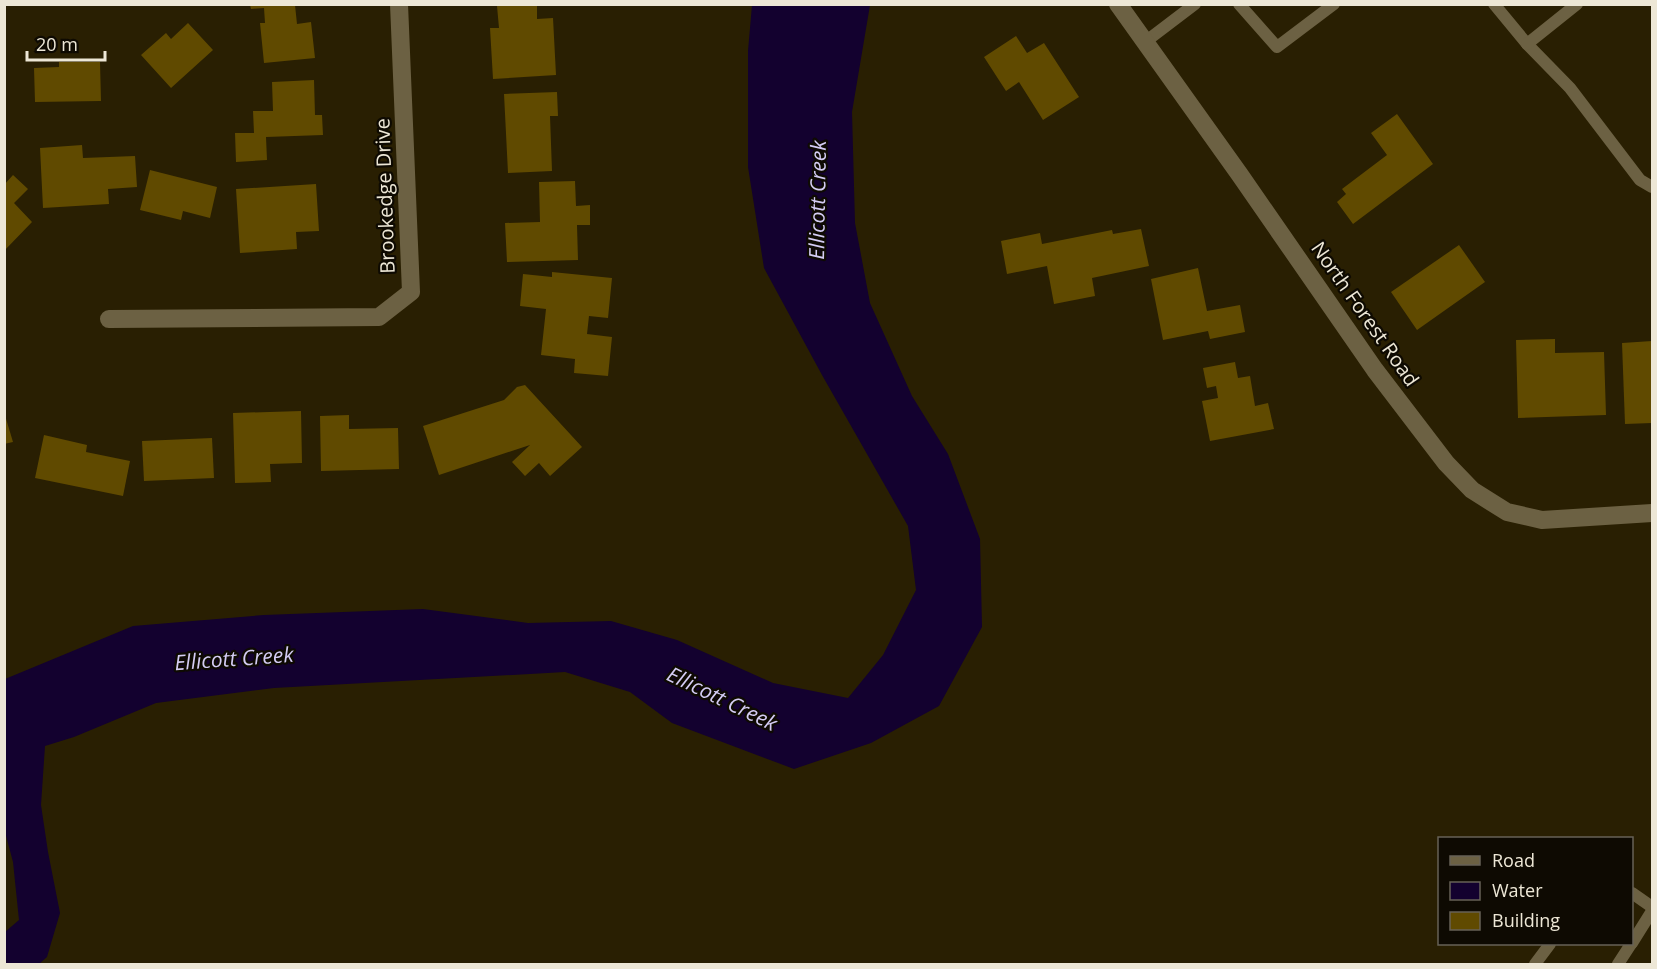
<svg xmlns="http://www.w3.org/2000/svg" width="1657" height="969" viewBox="0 0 1657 969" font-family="'Open Sans',sans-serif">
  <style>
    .water { fill: #13012f }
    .building { fill: #604a00 }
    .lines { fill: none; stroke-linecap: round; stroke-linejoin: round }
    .service { stroke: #6c6143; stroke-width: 12 }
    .minor { stroke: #6c6143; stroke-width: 18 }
    .tertiary { stroke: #6c6143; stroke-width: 18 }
    .labels { text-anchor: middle; stroke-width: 4.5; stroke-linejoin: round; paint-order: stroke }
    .street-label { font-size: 20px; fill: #ede7d6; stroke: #0e0a02 }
    .water-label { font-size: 21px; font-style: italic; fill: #d4ccf4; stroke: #0e0a02 }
  </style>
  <rect width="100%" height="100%" fill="#291f02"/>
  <path class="water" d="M752,5h118l-18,107 3,111 15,80 42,93 36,58 32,85 2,88 -43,79 -68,37 -77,26 -122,-46 -42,-31 -65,-20 -291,16 -118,15 -82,34 -29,9 -4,59 7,47 12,61 -13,44 -8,7h-34v-32l14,-12 -6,-58 -8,-30v-153l128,-53 131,-11 159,-6 105,14 83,-2 66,19 96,43 75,15 35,-43 33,-65 -8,-64 -86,-151 -58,-107 -16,-101v-116z"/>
  <g class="building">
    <path d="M537,4v15l16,-1 3,57 -63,4 -3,-51h9l-2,-22z"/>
    <path d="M250,5h45l2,19 14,-2 4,36 -51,5 -4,-40h5l-1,-15 -13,1z"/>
    <path d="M188,23l25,27 -42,38 -30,-33 25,-22 5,6z"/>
    <path d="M1016,36l11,17 17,-10 35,54 -36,23 -24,-38 -13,9 -22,-34z"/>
    <path d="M59,62h41l1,39 -66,1 -1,-34 25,-1z"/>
    <path d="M314,80l1,35h7l1,20 -57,2 1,23 -31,2 -1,-29h19l-1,-22h20l-1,-29z"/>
    <path d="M557,92l1,24h-8l2,55 -44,2 -4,-79z"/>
    <path d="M1397,114l36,50 -80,60 -16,-22 9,-8 -4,-5 45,-34 -16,-22z"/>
    <path d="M82,145l1,13 52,-2 2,31 -29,2 1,15 -66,4 -3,-60z"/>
    <path d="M150,170l67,17 -7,31 -27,-7 -2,9 -41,-10z"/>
    <path d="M13,175l15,14 -14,14 18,19 -28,29v-66z"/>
    <path d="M575,181l1,25 14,-1v20h-13l1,35 -71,2 -2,-39 35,-1 -1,-40z"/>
    <path d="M316,184l3,47 -23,1 1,17 -57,4 -4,-64z"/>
    <path d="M1141,229l8,37 -57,12 3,18 -41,8 -7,-38 -40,8 -6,-33 39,-8 2,11 70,-14 1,4z"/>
    <path d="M1459,245l26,37 -68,48 -26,-38z"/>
    <path d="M1198,268l9,43 33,-6 5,27 -35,7 -2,-8 -45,9 -12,-61z"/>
    <path d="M552,272l60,6 -4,40 -19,-2 -2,18 25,3 -4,39 -34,-3 1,-14 -34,-4 5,-46 -26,-3 3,-32 29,3z"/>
    <path d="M1555,339v14l49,-1 2,63 -88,3 -2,-78z"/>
    <path d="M1652,341v82l-27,1 -3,-81z"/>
    <path d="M1235,362l3,16 12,-2 5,30 13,-3 6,26 -64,12 -8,-40 16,-3 -2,-12 -9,2 -4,-20z"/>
    <path d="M525,385l57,62 -32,29 -11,-13 -14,13 -13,-14 18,-17 -91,30 -16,-49 81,-26 13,-13z"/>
    <path d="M301,411l1,52 -32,1 1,18 -36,1 -2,-70z"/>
    <path d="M4,412l9,30 -9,2z"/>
    <path d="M349,415v14l49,-1 1,41 -78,2 -1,-55z"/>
    <path d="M44,435l43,10 -1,7 44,9 -7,35 -88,-18z"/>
    <path d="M212,438l2,40 -70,3 -2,-40z"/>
  </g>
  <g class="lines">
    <g class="service">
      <path d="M1239,4l38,43 57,-43"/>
      <path d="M1494,4l33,40 43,44 70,92 12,7"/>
      <path d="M1145,42l50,-38"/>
      <path d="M1527,44l50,-40"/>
      <path d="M1632,893l20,14"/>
      <path d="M1632,943l20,-32"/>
      <path d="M1535,964l15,-20"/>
      <path d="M1618,964l13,-20"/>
    </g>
    <path class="minor" d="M109,319l270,-2 32,-25 -12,-288"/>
    <path class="tertiary" d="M1118,4l122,171 135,195 71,93 26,27 35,22 35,8 110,-7"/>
  </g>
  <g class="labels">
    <g class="street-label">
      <text transform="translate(385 196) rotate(-92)" y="7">Brookedge Drive</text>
      <text transform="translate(1365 314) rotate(55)" y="7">North Forest Road</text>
    </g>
    <g class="water-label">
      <text transform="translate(818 200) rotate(-89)" y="7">Ellicott Creek</text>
      <text transform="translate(234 659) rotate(-4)" y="7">Ellicott Creek</text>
      <text transform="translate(722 699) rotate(26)" y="7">Ellicott Creek</text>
    </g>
  </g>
  <rect width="1657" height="969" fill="none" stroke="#ede7d6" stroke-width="12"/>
  <rect x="1438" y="837" width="195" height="108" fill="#0e0a02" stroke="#676257" stroke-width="1.5"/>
  <rect x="1450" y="856" width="30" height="9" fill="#6c6143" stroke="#676257" stroke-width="1.5"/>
  <text x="1492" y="867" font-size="18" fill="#ede7d6">Road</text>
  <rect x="1450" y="882" width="30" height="18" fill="#13012f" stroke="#676257" stroke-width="1.5"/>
  <text x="1492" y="897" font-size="18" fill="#ede7d6">Water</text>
  <rect x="1450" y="912" width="30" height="18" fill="#604a00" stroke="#676257" stroke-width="1.5"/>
  <text x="1492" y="927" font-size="18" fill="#ede7d6">Building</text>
  <path d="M27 51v9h78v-9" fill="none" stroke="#ede7d6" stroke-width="3"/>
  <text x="36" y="51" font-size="18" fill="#ede7d6" stroke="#0e0a02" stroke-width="4.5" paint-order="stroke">20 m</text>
</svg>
